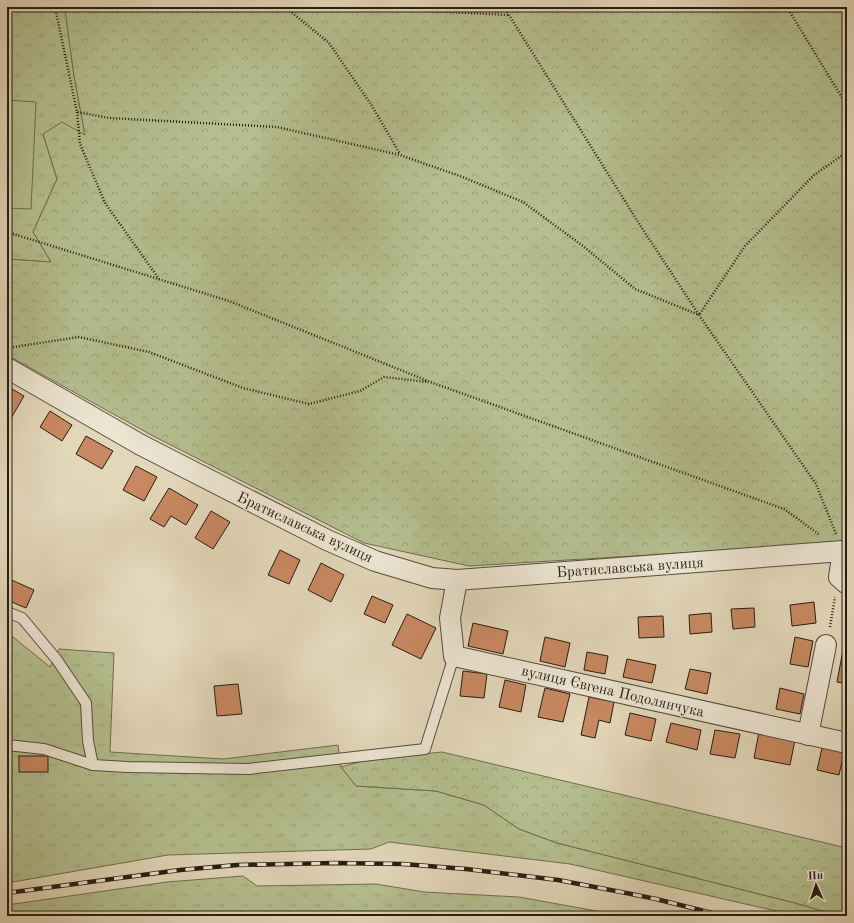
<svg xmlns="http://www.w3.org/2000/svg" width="854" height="923" viewBox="0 0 854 923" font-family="'Old Standard TT',serif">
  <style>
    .grass { fill: url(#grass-tufts); stroke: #6e6e50 }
    .forest { fill: url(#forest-crowns); stroke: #6e6e50 }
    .green { fill: #b4be8f; stroke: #6e6e50 }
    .building { fill: #c88861; stroke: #271d12 }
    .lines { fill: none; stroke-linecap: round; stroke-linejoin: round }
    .lane-casing { stroke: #564c3c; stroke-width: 12 }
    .street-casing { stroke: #564c3c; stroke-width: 22 }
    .path { stroke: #271d12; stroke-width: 2.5; stroke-dasharray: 1 2; stroke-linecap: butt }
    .lane { stroke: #ece5d2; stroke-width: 10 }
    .street { stroke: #ece5d2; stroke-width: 20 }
    .rail-casing { stroke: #271d12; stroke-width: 4.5 }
    .rail { stroke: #ece5d2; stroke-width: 3; stroke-dasharray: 9; stroke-linecap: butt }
    .labels { text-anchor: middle; stroke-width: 3; stroke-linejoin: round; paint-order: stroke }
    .street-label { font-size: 15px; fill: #271d12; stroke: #ece5d2 }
  </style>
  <defs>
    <pattern id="grass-tufts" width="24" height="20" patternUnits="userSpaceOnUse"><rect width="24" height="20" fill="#b4be8f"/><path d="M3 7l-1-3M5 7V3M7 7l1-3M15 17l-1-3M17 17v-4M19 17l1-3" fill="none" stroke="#9ba37a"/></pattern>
    <pattern id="forest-crowns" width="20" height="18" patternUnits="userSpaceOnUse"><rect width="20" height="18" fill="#b4be8f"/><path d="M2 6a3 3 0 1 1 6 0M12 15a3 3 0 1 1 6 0" fill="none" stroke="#9ba37a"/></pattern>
  </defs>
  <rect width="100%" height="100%" fill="#e2d7b9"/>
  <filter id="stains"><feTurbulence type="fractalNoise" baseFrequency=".005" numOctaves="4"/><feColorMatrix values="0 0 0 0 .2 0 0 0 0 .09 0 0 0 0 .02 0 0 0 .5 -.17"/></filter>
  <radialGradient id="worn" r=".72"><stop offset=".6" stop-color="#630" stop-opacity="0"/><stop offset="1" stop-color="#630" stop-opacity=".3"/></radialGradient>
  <g class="grass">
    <path d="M7,7h69l-10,2 8,67 11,59 -42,-1 14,45 -24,53 18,30 -44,-3z"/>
    <path d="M7,632l43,35 9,-18 55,4 -4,99 113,7 115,-14 3,22 15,19 80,5 48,14 35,24 38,14 238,60 46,13h-43l-228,-52 -181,-22 -18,7 -203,6 -161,28z"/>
    <path d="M243,876l14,10 119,-2 48,8 95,5 105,19h-617v-11l160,-23z"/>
  </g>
  <g class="forest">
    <path d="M76,7h771v536l-378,23 -105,-23 -211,-107 -146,-81v-96l44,3 -18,-30 24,-53 -14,-45 19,-12 23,13 -11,-59 -9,-66z"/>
    <path d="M442,752l405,96v68h-6l-46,-13 -238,-60 -38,-14 -35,-24 -48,-14 -80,-5 -15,-19 29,-8z"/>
  </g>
  <path class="green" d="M7,100l29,2 -5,107 -24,-1z"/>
  <g class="building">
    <path d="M7,386l17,10 -14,24 -3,-2z"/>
    <path d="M50,411l22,14 -10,16 -22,-14z"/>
    <path d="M86,436l27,15 -11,18 -26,-15z"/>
    <path d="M136,466l21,11 -13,24 -21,-11z"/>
    <path d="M169,488l29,17 -12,20 -15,-9 -7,11 -14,-8z"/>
    <path d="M211,511l19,11 -17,27 -18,-11z"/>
    <path d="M280,550l20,10 -11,24 -21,-9z"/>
    <path d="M321,563l23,12 -13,27 -23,-12z"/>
    <path d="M7,578l27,12 -8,18 -19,-8z"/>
    <path d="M372,596l21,9 -8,18 -21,-9z"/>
    <path d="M814,602l2,21 -24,3 -2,-21z"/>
    <path d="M754,608l1,19 -22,2 -2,-20z"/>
    <path d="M711,613l1,19 -22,2 -1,-19z"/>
    <path d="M407,614l29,14 -15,31 -29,-14z"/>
    <path d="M663,616l1,21 -25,1 -1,-21z"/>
    <path d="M473,623l35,8 -5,23 -35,-8z"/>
    <path d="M545,637l25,6 -5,24 -25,-6z"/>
    <path d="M795,637l18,4 -5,26 -18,-3z"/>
    <path d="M843,650l4,1v33l-10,-2z"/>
    <path d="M587,652l21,4 -3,18 -21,-4z"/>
    <path d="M627,659l29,6 -4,18 -29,-6z"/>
    <path d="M690,669l21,4 -4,21 -22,-5z"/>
    <path d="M463,671l24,3 -3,24 -24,-2z"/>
    <path d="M505,680l21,5 -5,27 -22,-5z"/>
    <path d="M238,684l4,30 -25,2 -3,-30z"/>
    <path d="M545,688l25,6 -7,28 -25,-5z"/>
    <path d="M780,688l24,6 -4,20 -24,-5z"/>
    <path d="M589,697l25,5 -4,21 -11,-3 -4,18 -14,-3z"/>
    <path d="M630,713l26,6 -5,22 -26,-6z"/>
    <path d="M671,723l30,7 -4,20 -31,-8z"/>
    <path d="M715,730l25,4 -5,24 -25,-4z"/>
    <path d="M759,732l36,8 -5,25 -36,-7z"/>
    <path d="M823,744l22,4 -6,27 -22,-5z"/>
    <rect x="19" y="756" width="29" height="16"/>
  </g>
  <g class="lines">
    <defs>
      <g id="lane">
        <path d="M7,612l15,6 35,42 29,43 2,38 5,24 34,2 121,2 177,-20 29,-93"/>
        <path d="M7,745l37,4 49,16"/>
      </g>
      <g id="street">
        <path d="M7,368l134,77 186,95 48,21 57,17 25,2 386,-29 4,2"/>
        <path d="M843,551l-4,26 8,7"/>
        <path d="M457,580l-7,38 4,38 393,87"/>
        <path d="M808,735l18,-90"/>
      </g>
    </defs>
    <use href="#lane" class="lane-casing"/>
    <use href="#street" class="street-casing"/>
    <g class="path">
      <path d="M55,7l22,105 32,6 168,9 123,28 60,21 63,26 60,44 52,43 64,26 117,169 20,50"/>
      <path d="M285,7l44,36 43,63 28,48"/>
      <path d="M345,7l164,8"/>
      <path d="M504,7l134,215 61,93 46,-69 69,-71 33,-23"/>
      <path d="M787,7l60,99"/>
      <path d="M77,112l3,32 25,59 54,76"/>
      <path d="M7,232l222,69 204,82 351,126 36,26"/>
      <path d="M7,348l72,-11 70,15 94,36 66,16 51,-13 24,-14 44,5"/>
      <path d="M830,627l5,-30"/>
    </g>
    <use href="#lane" class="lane"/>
    <use href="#street" class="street"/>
    <defs>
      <path id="rail" d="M7,893l173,-23 57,-5 97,-2 69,1 63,5 92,11 63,12 35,7 68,17"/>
    </defs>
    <use href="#rail" class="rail-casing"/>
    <use href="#rail" class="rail"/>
  </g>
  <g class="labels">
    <g class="street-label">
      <text transform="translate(305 527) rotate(25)" y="5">Братиславська вулиця</text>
      <text transform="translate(630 567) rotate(-4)" y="5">Братиславська вулиця</text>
      <text transform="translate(613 691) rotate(13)" y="5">вулиця Євгена Подолянчука</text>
    </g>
  </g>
  <rect width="854" height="923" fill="none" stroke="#e2d7b9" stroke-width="24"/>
  <rect x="8" y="8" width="838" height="907" fill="none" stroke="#271d12" stroke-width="2"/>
  <rect x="12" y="12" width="830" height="899" fill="none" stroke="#271d12"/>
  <g transform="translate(816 885) rotate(357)" stroke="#ece5d2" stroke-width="3" paint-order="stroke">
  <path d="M0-3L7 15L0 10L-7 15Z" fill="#271d12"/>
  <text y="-6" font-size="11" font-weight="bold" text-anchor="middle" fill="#271d12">Пн</text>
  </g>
  <rect width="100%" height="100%" filter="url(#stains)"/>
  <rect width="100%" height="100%" fill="url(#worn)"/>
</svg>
